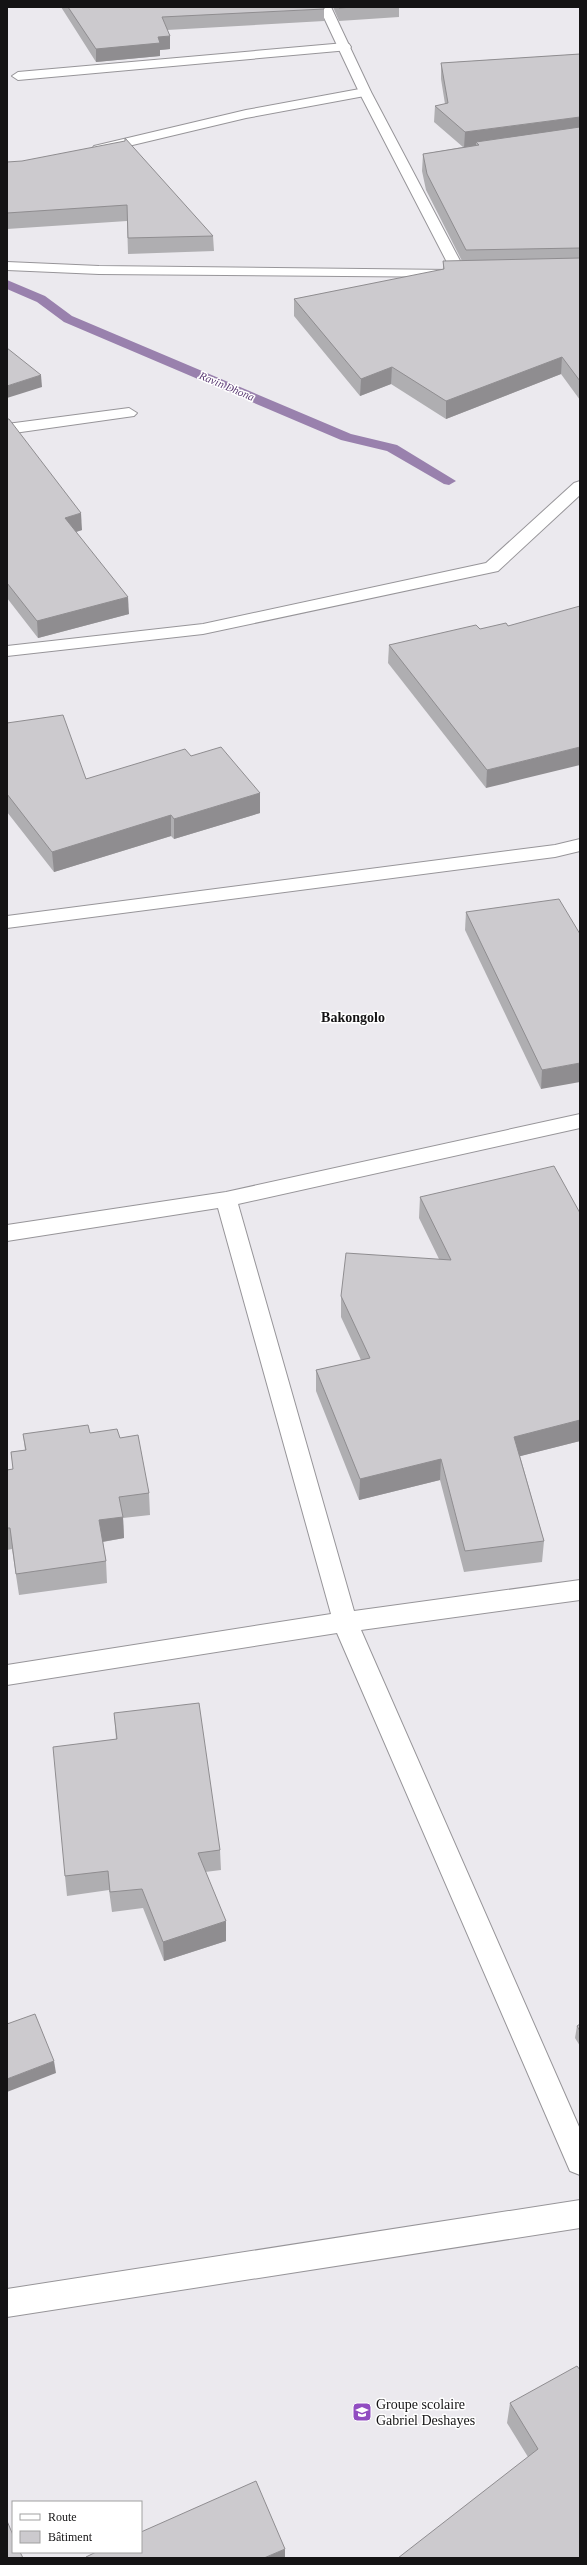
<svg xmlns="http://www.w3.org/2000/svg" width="587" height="2565" viewBox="0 0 587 2565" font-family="Georgia,serif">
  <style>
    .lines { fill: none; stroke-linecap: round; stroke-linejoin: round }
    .stream { fill: #9981ad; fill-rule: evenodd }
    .service-casing { stroke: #979599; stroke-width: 2 }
    .minor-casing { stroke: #979599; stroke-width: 2 }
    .service { fill: #fff; fill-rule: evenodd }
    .minor { fill: #fff; fill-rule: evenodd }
    .wall { fill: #afaeb1 }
    .shaded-wall { fill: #8f8d90 }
    .building { fill: #cccace; stroke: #8f8d90 }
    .labels { text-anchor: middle; stroke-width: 3; stroke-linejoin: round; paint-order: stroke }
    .far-water-label { font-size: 11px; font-style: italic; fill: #593871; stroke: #fff }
    .quarter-label { font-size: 14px; font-weight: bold; fill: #141314; stroke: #fff }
    .near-poi-label { font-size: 14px; fill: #141314; stroke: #fff; text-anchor: start }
  </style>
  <rect width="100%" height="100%" fill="#ebe9ee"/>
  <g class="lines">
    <path class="stream" d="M7,280l38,16 27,20 279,118 46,11 59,36 -7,4 -5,-1 -57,-33 -46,-11 -277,-118 -27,-20 -30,-13z"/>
    <defs>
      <g id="service">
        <path d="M345,43l4,1 2,3 -2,3 -331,30 -6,-4 6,-4z"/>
        <path d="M365,88l6,4 -1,3 -124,23 -147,35 -7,-4 2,-3 152,-36z"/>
      </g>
      <g id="minor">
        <path d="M319,7h12l40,85 96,182 -2,3 -366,-3 -92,-4v-8l92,4 352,4 -92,-178z"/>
        <path d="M129,408l8,5 -3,3 -127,18v-10z"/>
        <path d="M580,481v14l-82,76 -295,63 -196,22v-10l196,-22 283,-61 88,-80z"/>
        <path d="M580,839v12l-25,6 -548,71v-12l548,-71z"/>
        <path d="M580,1114v14l-342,76 116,407 226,-31v20l-219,30 219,499v46l-10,-4 -233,-538 -330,52v-20l324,-51 -113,-406 -211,33v-16l219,-33z"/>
        <path d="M580,2200v28l-573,89v-28z"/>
      </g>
    </defs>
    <use href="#service" class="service-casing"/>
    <use href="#minor" class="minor-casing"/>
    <use href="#service" class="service"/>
    <use href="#minor" class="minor"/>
  </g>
  <g class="wall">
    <path d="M61,7h263v14l-157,9 3,6v13l-10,1v6l-64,6z"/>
    <path d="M333,7h66v10l-60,4z"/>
    <path d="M580,54v346l-19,-26 -115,45 -55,-35 -31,12 -66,-80v-17l149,-29v-9h19l-36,-71 -4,-19 1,-17 40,-7 -29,-25 1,-16 10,-2 -4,-25v-16z"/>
    <path d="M7,162l206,74 1,15 -86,3 -1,-33 -120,8z"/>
    <path d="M7,419l75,111 -6,2 53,82 -91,24 -31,-40z"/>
    <path d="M508,626l-22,162 -98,-125 1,-18 91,-16z"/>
    <path d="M7,723l79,56 105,-23 69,37v20l-86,26 -3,-3 -117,36 -47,-60z"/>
    <path d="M466,912l114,22 -39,155 -76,-159z"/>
    <path d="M420,1197l160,16v228l-60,15 24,85 -2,21 -78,10 -24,-92 -81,20 -43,-109v-21l45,-10 -20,-43v-21l98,-37 -20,-41z"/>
    <path d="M90,1433l30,5 29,55 1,22 -27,3 1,20 -21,4 3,19 1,22 -88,12 -7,-46 -5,1v-80l6,-1 -2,-17 14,-2 -2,-16z"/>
    <path d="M114,1713l106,137 1,20 -16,2 21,69 -62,20 -21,-53 -31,4 -3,-22 -42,6 -2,-20 51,-137z"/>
    <path d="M580,2024v22l-5,-8 2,-12z"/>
    <path d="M580,2370v188l-52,-101 -21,-34 3,-20z"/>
  </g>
  <g class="shaded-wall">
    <path d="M170,36v13l-10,1v6l-64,6v-13l62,-12z"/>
    <path d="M580,117v16l-104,9v5l-12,1 1,-16z"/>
    <path d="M562,357l-1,17 -115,45v-18z"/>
    <path d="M392,367l-1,17 -31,12 1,-17z"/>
    <path d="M41,375l1,12 -35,11v-12z"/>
    <path d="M81,513l1,17 -16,5 -1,-17z"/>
    <path d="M128,597l1,17 -91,24 -1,-17z"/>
    <path d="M580,747v18l-94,23 1,-18z"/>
    <path d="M260,793v20l-86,26v-20z"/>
    <path d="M171,815v21l-117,36 -2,-20z"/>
    <path d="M580,1063v19l-39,7 1,-19z"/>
    <path d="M580,1420v21l-67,17 1,-21z"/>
    <path d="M441,1459l-1,21 -81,20 1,-21z"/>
    <path d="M123,1517l1,21 -23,4 -2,-22z"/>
    <path d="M226,1921v20l-62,20 -1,-19z"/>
    <path d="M54,2061l2,12 -49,19v-13z"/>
    <path d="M285,2549v9h-21z"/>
  </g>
  <g class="building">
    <path d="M68,7h256v2l-162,8 8,19 -12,1 2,6 -64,6z"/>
    <path d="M339,7h14l-14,1z"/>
    <path d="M580,54v63l-115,15 -30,-26 13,-3 -7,-40z"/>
    <path d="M580,127v121l-114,2 -39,-76 -4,-20 56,-9 -3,-3z"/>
    <path d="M125,138l88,98 -85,2 -1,-33 -120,8v-51l15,-1 103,-20z"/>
    <path d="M580,258v123l-18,-24 -116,44 -54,-34 -31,12 -67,-80 150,-30 -1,-8z"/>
    <path d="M7,348l34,27 -34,11z"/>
    <path d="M7,419h2l72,94 -16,5 63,79 -91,24 -30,-38z"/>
    <path d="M580,606v141l-93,23 -98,-125 87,-20 4,4 26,-6 2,3z"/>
    <path d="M63,715l23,64 99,-30 6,7 30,-9 39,46 -86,26 -3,-4 -119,37 -45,-58v-71z"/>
    <path d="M559,899l21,35v129l-38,7 -76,-158z"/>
    <path d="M554,1166l26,47v207l-66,17 30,104 -79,10 -24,-92 -81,20 -44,-109 54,-12 -29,-62 5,-43 105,7 -31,-63z"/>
    <path d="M88,1425l2,8 27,-4 3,9 18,-3 11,58 -30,4 4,20 -24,3 7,41 -90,13 -6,-46h-3v-58l6,-1 -2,-17 15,-2 -3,-16z"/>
    <path d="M199,1703l21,147 -22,3 28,68 -63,21 -21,-53 -32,3 -2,-21 -43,5 -12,-129 64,-8 -3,-26z"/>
    <path d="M35,2014l19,47 -47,18v-55z"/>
    <path d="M580,2024v7l-3,-5z"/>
    <path d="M577,2366l3,4v188h-182l140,-109 -28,-46z"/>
    <path d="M256,2481l29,68 -21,9h-178v-1l10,-5h45v-20z"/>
    <path d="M7,2521l6,14v17h7l3,6h-16z"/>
  </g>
  <defs>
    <symbol id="school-square" viewBox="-11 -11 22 22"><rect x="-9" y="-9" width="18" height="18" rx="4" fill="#914dc1" stroke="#fff"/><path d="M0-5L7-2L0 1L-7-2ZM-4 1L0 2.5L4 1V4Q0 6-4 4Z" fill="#fff"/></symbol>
  </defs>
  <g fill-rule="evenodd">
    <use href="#school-square" x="351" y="2401" width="22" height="22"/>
  </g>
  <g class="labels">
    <g class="far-water-label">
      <text transform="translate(227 386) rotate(23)" y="4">Ravin Dhona</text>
    </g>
    <g class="quarter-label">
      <text x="353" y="1022">Bakongolo</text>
    </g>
    <g class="near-poi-label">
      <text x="376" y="2409">Groupe scolaire<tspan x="376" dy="16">Gabriel Deshayes</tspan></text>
    </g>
  </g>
  <rect width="587" height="2565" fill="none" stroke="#141314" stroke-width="16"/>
  <rect x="12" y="2501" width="130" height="52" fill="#ffffff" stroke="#a1a1a1"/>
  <rect x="20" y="2514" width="20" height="6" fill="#ffffff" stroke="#a1a1a1"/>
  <text x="48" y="2521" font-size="12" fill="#141314">Route</text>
  <rect x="20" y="2531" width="20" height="12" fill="#cccace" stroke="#a1a1a1"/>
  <text x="48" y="2541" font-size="12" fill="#141314">Bâtiment</text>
</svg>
